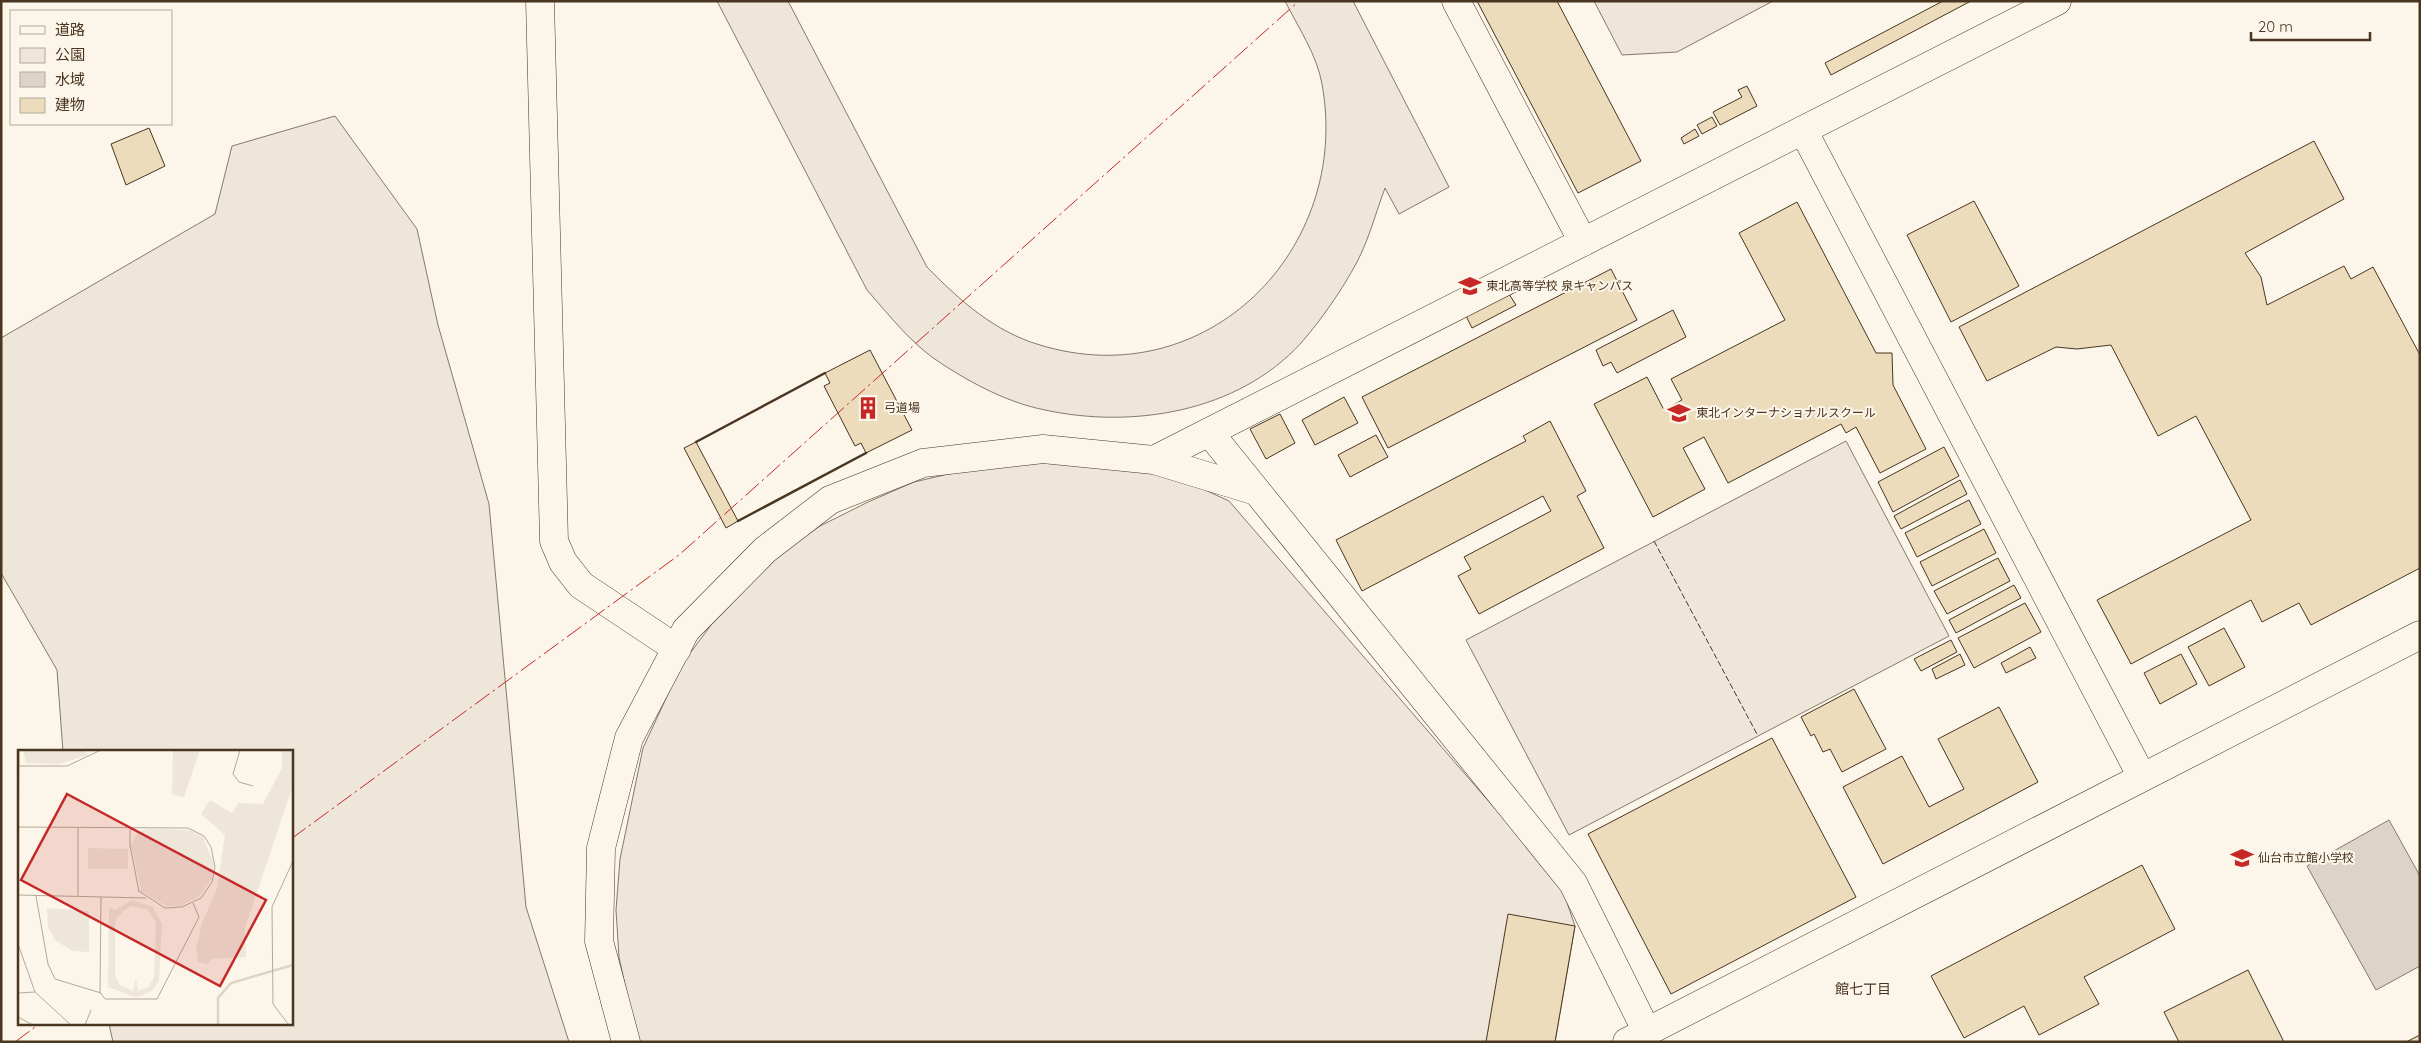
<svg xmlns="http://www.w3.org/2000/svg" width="2421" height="1043" viewBox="0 0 2421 1043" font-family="Quicksand,'Noto Sans JP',sans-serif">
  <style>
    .green { fill: #ede6d9; stroke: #887966 }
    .water { fill: #dcd4c6; stroke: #887966 }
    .building { fill: #ecdcbc; stroke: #4a3520 }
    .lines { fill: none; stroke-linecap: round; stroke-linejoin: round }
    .minor-casing { stroke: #4a3520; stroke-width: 29 }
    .minor { stroke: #fbf6e9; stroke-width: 28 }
    .fence { stroke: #4a3520; stroke-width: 1; stroke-dasharray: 6 2.5; stroke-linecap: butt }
    .wall { stroke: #4a3520; stroke-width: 2.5 }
    .power { stroke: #c62828; stroke-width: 1; stroke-dasharray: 18 4 2.5 4; stroke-linecap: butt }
    .labels { text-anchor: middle; stroke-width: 4; stroke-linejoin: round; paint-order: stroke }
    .poi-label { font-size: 12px; fill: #4a3520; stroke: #fbf6e9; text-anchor: start }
    .neighbourhood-label { font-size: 14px; fill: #4a3520; stroke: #fbf6e9 }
    .inset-river { fill: none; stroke: #dcd4c6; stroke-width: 2.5 }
    .inset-road { fill: none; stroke: #b4a999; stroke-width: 1 }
    .view { fill: #c62828; fill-opacity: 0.15; stroke: #c62828; stroke-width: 2.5 }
    .inset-edge { fill: none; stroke: #4a3520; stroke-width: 2.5 }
  </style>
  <rect width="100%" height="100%" fill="#fbf6e9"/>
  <g class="green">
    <path d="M717,1h71l139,266c32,33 68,65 113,78 167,51 312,-96 282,-261 -5,-29 -24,-57 -37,-83h68l96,186 -50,27 -14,-26c-9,24 -16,51 -28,74 -15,28 -35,57 -56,81 -63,69 -168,86 -256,67 -36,-7 -72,-26 -103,-46 -30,-19 -52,-48 -75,-74z"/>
    <path d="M1594,1h179l-96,51 -55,3z"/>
    <path d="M335,116l82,113 21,96 51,179 37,403 43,135h-456l-4,-18h182v-272h-228l-6,-82 -56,-97v-235l214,-124 17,-68z"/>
    <path d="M1846,441l103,195 -380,199 -103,-195z"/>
    <path d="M1059,461l97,13 47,15 26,12 332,384 14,41 -20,116h-915l-8,-25 -13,-60 -3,-47 4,-51 23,-111 39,-84 29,-39 69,-72 40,-27 48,-24 46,-20 43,-10z"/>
  </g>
  <path class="water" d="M2389,820l31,56v90l-44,24 -69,-124z"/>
  <g class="building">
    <path d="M1477,1h80l84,160 -63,32z"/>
    <path d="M1943,1h28l-140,74 -6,-12z"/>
    <path d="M1747,86l10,20 -37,19 -7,-13 29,-15 -4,-7z"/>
    <path d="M1712,117l5,9 -15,8 -5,-9z"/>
    <path d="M149,128l16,38 -39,19 -15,-41z"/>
    <path d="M1695,129l4,7 -15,8 -3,-6z"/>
    <path d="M2314,141l30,58 -99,54 16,24 6,28 77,-39 7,13 22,-12 47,88v213l-109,57 -12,-22 -37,19 -11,-22 -120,64 -34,-64 154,-80 -55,-104 -38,20 -47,-91 -34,4 -21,-2 -69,34 -28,-54z"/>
    <path d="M1974,201l45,85 -68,36 -44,-87z"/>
    <path d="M1797,202l79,151h16l1,32 33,64 -46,24 -24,-46 -10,6 -5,-9 -113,59 -24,-46 -21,11 22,41 -52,28 -59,-113 53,-27 17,33 18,-10 -11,-21 114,-59 -46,-87z"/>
    <path d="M1611,269l26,51 -249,128 -26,-51z"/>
    <path d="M1509,294l7,11 -44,23 -6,-12z"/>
    <path d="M1673,310l13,27 -69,36 -6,-11 -8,4 -7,-16z"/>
    <path d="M870,350l42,80 -46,23 -5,-10 -6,3 -31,-60 6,-3 -5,-10z"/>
    <path d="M1344,397l14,26 -43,22 -13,-25z"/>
    <path d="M1280,414l15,29 -29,16 -16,-30z"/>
    <path d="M1550,421l36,70 -9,5 27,52 -125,66 -21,-38 13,-7 -7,-12 87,-46 -8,-15 -181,95 -26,-51 190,-99 -3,-5z"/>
    <path d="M1376,435l12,22 -38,20 -12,-22z"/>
    <path d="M696,442l42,79 -12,7 -42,-80z"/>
    <path d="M1944,447l15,29 -66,36 -15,-30z"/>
    <path d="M1960,480l7,14 -66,35 -7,-13z"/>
    <path d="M1969,500l12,24 -64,33 -12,-24z"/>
    <path d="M1984,529l12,24 -64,33 -12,-24z"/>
    <path d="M1998,558l12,23 -63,33 -13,-23z"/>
    <path d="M2014,585l7,13 -65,35 -7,-13z"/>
    <path d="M2025,603l16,29 -67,36 -16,-30z"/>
    <path d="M2224,628l21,39 -36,19 -21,-39z"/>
    <path d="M1951,640l6,12 -36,19 -7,-12z"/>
    <path d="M2030,647l6,11 -30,15 -5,-10z"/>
    <path d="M1960,654l5,11 -29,14 -4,-10z"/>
    <path d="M2181,654l16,30 -37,20 -16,-31z"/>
    <path d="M1854,689l32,60 -44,23 -12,-23 -7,3 -9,-18 -3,2 -10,-19z"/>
    <path d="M1999,707l39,75 -155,82 -40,-77 59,-31 27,51 35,-18 -26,-50z"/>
    <path d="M1772,738l84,159 -185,97 -83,-160z"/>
    <path d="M2142,865l33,64 -91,48 15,27 -60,31 -15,-29 -60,32 -33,-62z"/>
    <path d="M1508,914l67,12 -20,116h-69z"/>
    <path d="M2248,970l36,72h-105l-15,-30z"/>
    <path d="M2420,1035v7h-14z"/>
  </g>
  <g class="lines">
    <defs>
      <g id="minor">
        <path d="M540,1l14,540 9,21 18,23 96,64"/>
        <path d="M1456,1l127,241"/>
        <path d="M1803,130l339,647"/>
        <path d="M1209,432l364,451 74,149"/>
        <path d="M1154,460l903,-459"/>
        <path d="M626,1042l-27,-101 2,-93 28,-110 57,-108 79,-80 65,-50 93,-37 120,-14 111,11 102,31"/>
        <path d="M1627,1042l793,-407"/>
      </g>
    </defs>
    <use href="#minor" class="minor-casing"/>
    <use href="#minor" class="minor"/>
    <path class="fence" d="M1654,541l104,195"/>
    <g class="wall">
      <path d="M696,442l129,-69"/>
      <path d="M738,521l128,-68"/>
    </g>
    <g class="power">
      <path d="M291,839l388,-284 620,-554"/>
      <path d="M15,1042l24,-18"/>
    </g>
  </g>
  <defs>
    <symbol id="school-bare" viewBox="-9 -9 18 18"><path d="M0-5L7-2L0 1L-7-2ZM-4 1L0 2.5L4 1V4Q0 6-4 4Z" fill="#c62828" stroke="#fbf6e9" stroke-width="2.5" paint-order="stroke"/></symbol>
    <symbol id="building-bare" viewBox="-9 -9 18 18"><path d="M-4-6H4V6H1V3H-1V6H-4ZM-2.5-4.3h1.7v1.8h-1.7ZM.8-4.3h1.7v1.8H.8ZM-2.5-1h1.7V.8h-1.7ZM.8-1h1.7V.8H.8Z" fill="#c62828" stroke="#fbf6e9" stroke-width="2.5" paint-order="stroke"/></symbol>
  </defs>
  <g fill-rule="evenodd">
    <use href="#school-bare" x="1454" y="270" width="32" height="32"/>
    <use href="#building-bare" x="852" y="392" width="32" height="32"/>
    <use href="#school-bare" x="1663" y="397" width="32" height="32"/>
    <use href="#school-bare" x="2226" y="842" width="32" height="32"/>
  </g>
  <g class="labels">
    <g class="poi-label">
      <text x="1486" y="290">東北高等学校 泉キャンパス</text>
      <text x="884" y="412">弓道場</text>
      <text x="1696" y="417">東北インターナショナルスクール</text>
      <text x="2258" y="862">仙台市立館小学校</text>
    </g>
    <g class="neighbourhood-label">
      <text x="1863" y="994">館七丁目</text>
    </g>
  </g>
  <g transform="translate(18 750)">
    <rect width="275" height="275" fill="#fbf6e9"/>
    <path d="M5,0h61l4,5 -28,9 -34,-1zM155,0h27l-16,47 -12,-2zM264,0h11v35l-48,143 1,29 -34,2 -4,5 -10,-2 -2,-13 6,-26 15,-35 8,-53 -24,-21 9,-14 22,13 6,-10 25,1 19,-36zM131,79l41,1 13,7 11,27 -3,16 -11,16 -19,10h-15l-25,-15 -10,-46 8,-14zM70,98l40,1v20h-40zM114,150l21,7 9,17 -3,57 -7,10 -16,6 -28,-10 1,-80 6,3zM113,156l17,4 8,13 -2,55 -6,9 -10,4 -2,-13 -3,13 -13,-6 -5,-10v-54l8,-10zM29,158l42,3v41l-16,-1 -17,-10 -8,-13z" fill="#ede6d9" fill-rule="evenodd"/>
    <path class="inset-river" d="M200,275v-27l13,-15 62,-18"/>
    <path class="inset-road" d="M222,0l-7,24 6,8 14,4M0,16h49l34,-16M0,77l170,1 16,8 7,11 4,20 -3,15 -11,16 -19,9 -17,1 -26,-17M112,79v16l9,47M0,105l1,-105M0,145l128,3M18,146l12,68 7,15 46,14M60,146v-68M83,147l-1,95 5,7h52l42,-82 -6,-14M0,194l17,48 36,33M0,243l17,-1M0,267l15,8M67,275l6,-15M271,275l-16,-21 -1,-97 21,-46"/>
    <path class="view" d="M49,44l199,106 -46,86 -199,-106z"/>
    <rect width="275" height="275" class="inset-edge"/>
  </g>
  <rect width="2421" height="1043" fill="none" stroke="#4a3520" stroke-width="5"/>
  <rect x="10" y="10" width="162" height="115" fill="#fbf6e9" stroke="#b4a999"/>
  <rect x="20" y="26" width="25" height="8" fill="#fbf6e9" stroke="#b4a999"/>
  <text x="55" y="35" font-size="15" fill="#4a3520">道路</text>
  <rect x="20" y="48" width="25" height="15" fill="#ede6d9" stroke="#b4a999"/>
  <text x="55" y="60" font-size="15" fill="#4a3520">公園</text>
  <rect x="20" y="72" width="25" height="15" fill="#dcd4c6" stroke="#b4a999"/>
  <text x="55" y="85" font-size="15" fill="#4a3520">水域</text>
  <rect x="20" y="98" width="25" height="15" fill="#ecdcbc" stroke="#b4a999"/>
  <text x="55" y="110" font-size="15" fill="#4a3520">建物</text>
  <path d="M2251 32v8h119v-8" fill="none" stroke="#4a3520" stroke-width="2.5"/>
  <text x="2258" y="32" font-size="15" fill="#4a3520" stroke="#fbf6e9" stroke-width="4" paint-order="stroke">20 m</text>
</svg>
